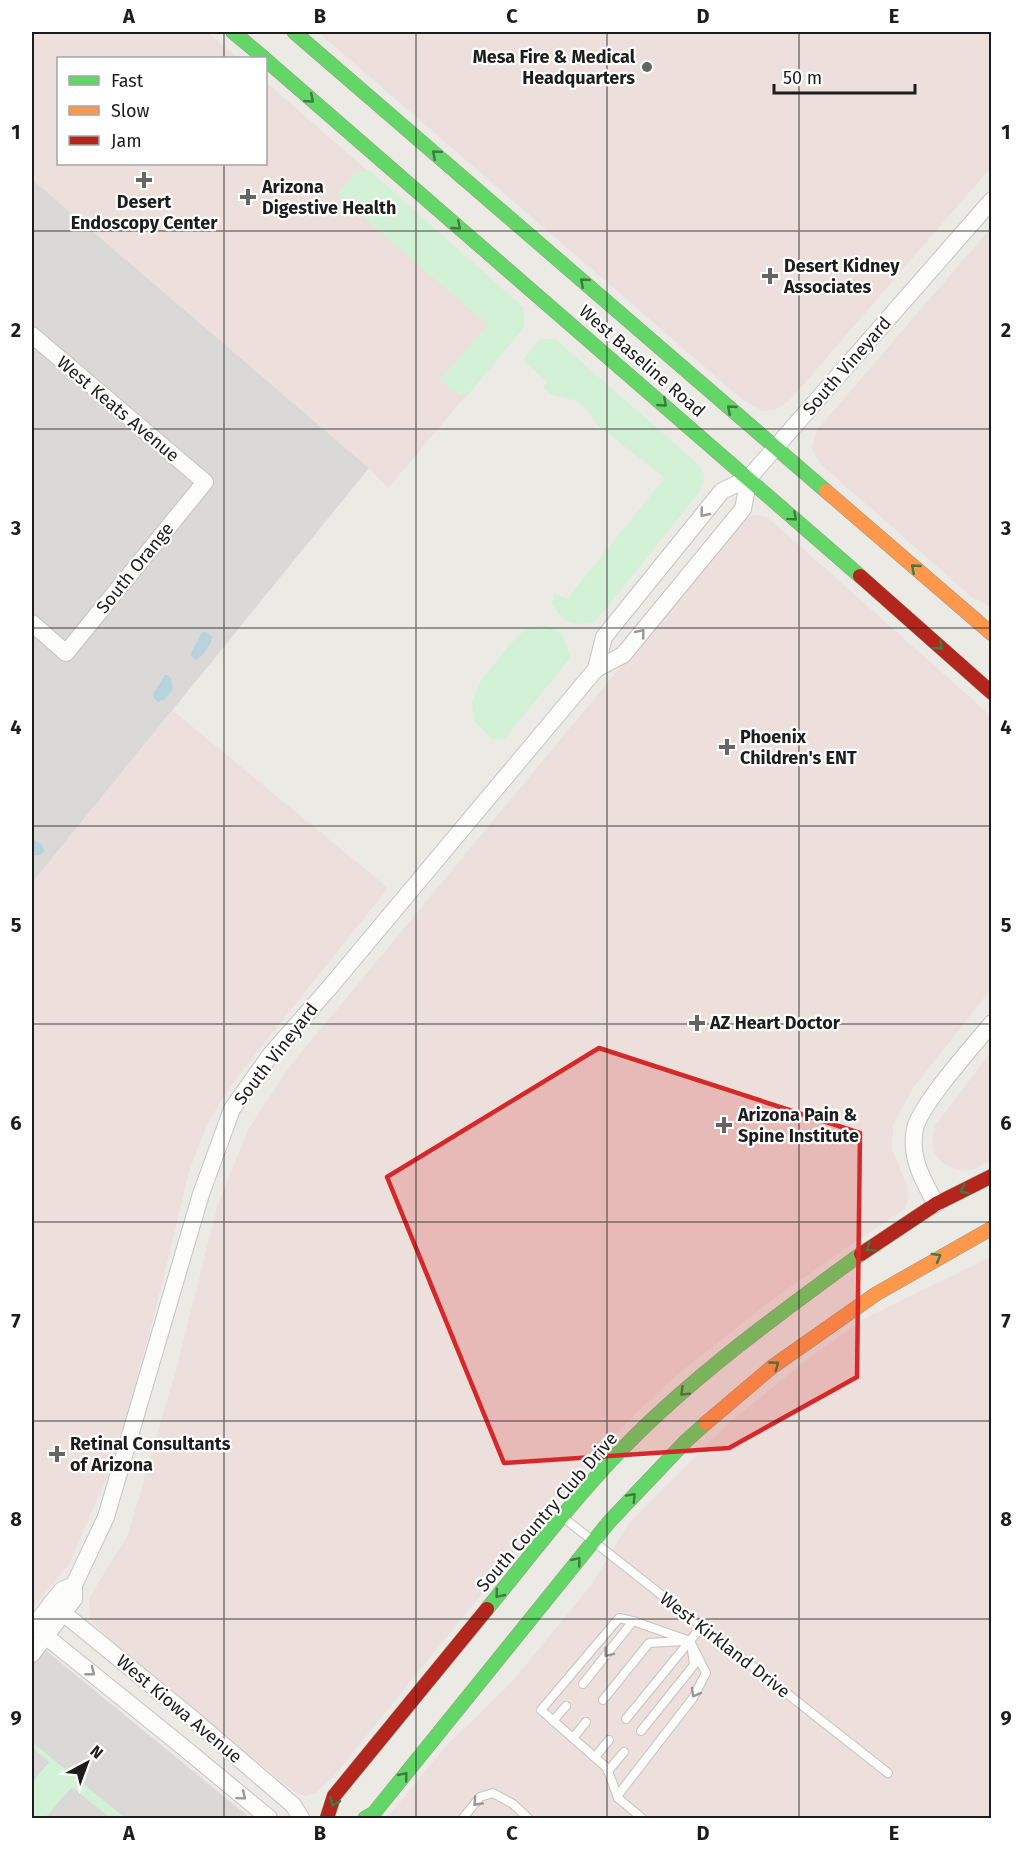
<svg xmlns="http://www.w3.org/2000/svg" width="1023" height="1850" viewBox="0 0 1023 1850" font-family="'Fira Sans',sans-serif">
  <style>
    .residential { fill: #dad9d7 }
    .commercial { fill: #eddfdb }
    .park { fill: #d3f1d6 }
    .water { fill: #b9d3dd }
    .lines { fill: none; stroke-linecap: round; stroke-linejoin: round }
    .lane-casing { stroke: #c4c4c1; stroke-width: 10 }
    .street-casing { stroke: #c4c4c1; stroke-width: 18 }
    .fast-casing { stroke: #a09983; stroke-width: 15 }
    .slow-casing { stroke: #a09983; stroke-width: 15 }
    .jam-casing { stroke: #a09983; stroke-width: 15 }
    .lane { stroke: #fcfcfb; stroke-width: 8 }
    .street { stroke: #fcfcfb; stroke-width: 16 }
    .fast { stroke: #63d668; stroke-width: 14 }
    .slow { stroke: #ff974d; stroke-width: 14 }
    .jam { stroke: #b3261e; stroke-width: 14 }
    .oneway { stroke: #407a42 }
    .oneway2 { stroke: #989897 }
    .marked { fill: #d62828; fill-opacity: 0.2; stroke: #d62828; stroke-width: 4.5; stroke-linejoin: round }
    .grid { fill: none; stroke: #1d1d1d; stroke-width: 1.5; stroke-opacity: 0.55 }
    .poi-dot { fill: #656563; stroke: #fff; stroke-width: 2 }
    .labels { text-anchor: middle; stroke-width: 4.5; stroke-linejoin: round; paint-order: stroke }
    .poi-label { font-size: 18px; font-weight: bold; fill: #1d1d1d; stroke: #fff; text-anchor: start }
    .street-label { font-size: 18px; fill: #1d1d1d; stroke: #fff }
    .neatline { fill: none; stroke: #1d1d1d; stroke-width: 2 }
    .grid-label { font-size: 20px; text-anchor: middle; font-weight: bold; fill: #1d1d1d }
  </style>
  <rect width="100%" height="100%" fill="#ebeae5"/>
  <g class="residential">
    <path d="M32,179l337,289 -337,415z"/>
    <path d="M32,1639l218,179h-218z"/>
  </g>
  <g class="commercial">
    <path d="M32,32h175l31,26h-180v106h208v-82l258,226v19l-136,161 -19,-20 -337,-289z"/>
    <path d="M318,32h673v135l-201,233 -15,10 -12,1 -20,-11z"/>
    <path d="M991,228v379l-19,-10 -149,-131 -10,-13 -1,-8 5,-15z"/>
    <path d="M755,515l12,2 224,199v273l-78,99 -20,37 -1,24 15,37 1,11 -3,12 -56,37 -80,56 -91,72 -44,41 -47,50 -255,313 -17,15 -10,3 -12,-5 -176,-144 -27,-27 -1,-22 39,-63 50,-172 40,-159 30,-74 42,-64 448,-541 9,-7z"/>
    <path d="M172,710l216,178 -150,188 -16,23 -15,26 -17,43 -37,152 -39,141 -45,103 -37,45v-726z"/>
    <path d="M991,1052v108l-16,9 -15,2 -16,-7 -10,-11 -2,-12 3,-15z"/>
    <path d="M991,1257v561h-604l59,-72 65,-63 81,-99 37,-61 101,-101 70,-57 65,-47z"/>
  </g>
  <g class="park">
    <path d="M369,170l155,138v19l-56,68h-9l-19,-15 48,-55 -151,-130 18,-22z"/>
    <path d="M540,339h15l144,126 5,11 -4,15 -106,132c-23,2 -29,1 -42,-19l2,-11 13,6 98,-121 -66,-52 -14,-18 -11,-8 -23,-5 -8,-9 4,-4 -24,-22z"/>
    <path d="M546,625l15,8 10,24 -66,81 -12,2 -19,-19 -2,-20 8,-19 29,-37 17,-17z"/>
    <path d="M32,1742l93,76h-15l-38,-31 -27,31h-13v-35l17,-21 -17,-15z"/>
  </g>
  <g class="water">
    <path d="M202,632h4l6,5c0,7 -10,20 -16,23l-4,-3 -1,-4z"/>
    <path d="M165,675h3l3,3 2,11 -9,11 -6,2 -4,-4 -1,-4z"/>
    <path d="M32,839l10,5 2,8c-4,4 -7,4 -12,2z"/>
  </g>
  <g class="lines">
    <defs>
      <g id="lane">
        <path d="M565,1519l323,254"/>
        <path d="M633,1621l-14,-3 -78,92 66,58 11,30 24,20"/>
        <path d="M583,1684l50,-63 57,20 16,32 -13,25 -75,97"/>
        <path d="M603,1700l46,-57 35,-2"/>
        <path d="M626,1719l76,-93"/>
        <path d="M553,1721l13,-15"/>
        <path d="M641,1731l53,-66 -2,-15"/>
        <path d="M573,1738l13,-16"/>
        <path d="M595,1757l14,-17"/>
        <path d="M608,1771l16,-19"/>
        <path d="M463,1818l17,-21 13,-4 20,11 15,14"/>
      </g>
      <g id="street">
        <path d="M32,335l173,147 -139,171 -34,-30"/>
        <path d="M596,669l8,-32 118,-146 27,-13"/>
        <path d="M936,1204c-13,-23 -27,-48 -21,-75 4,-23 59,-84 77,-106"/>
        <path d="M51,1603l143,117 99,85 8,13"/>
        <path d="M33,1626l144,116 92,76"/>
        <path d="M32,1628l30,-38 12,-5"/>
        <path d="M32,1654l42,-55v-14l32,-68 95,-323 31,-85 39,-55 59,-67 266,-318 27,-14 120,-146 6,-31 12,-14 231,-264"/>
      </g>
      <g id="fast">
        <path d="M233,32l31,26"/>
        <path d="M294,32l532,459"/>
        <path d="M266,60l594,516"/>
        <path d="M487,1609c45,-55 88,-112 138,-163 71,-72 155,-133 236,-192"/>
        <path d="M365,1818l9,-5 235,-291 77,-81 20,-18"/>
      </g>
      <g id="slow">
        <path d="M826,491l166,143"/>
        <path d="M706,1423l66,-56 104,-73 116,-66"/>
      </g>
      <g id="jam">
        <path d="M860,576l132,117"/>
        <path d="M861,1254l75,-50 56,-28"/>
        <path d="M327,1818l7,-22 153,-187"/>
      </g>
    </defs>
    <use href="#lane" class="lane-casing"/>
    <use href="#street" class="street-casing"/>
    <use href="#fast" class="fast-casing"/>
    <use href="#slow" class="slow-casing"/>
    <use href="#jam" class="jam-casing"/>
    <use href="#lane" class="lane"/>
    <use href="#street" class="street"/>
    <use href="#fast" class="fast"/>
    <use href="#slow" class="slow"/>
    <use href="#jam" class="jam"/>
  </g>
  <defs><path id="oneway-chevron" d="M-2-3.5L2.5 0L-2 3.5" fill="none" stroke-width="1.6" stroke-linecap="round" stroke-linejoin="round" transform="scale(1.5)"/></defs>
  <g class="oneway">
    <use href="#oneway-chevron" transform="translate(310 99) rotate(41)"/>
    <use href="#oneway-chevron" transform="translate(436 154) rotate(-139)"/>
    <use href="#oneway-chevron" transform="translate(457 226) rotate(41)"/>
    <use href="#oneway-chevron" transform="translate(584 282) rotate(-139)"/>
    <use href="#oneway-chevron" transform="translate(663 403) rotate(41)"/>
    <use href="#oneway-chevron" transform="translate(731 409) rotate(-139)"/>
    <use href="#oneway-chevron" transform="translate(793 517) rotate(42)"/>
    <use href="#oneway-chevron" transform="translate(915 568) rotate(-139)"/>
    <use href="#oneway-chevron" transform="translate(939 646) rotate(42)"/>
    <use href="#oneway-chevron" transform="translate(964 1190) rotate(154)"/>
    <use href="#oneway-chevron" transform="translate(870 1248) rotate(146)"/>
    <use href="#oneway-chevron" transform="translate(937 1257) rotate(-30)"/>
    <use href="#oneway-chevron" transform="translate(775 1365) rotate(-36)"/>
    <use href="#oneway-chevron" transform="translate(684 1392) rotate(137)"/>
    <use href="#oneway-chevron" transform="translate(632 1497) rotate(-47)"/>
    <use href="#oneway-chevron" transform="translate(577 1561) rotate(-51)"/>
    <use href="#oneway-chevron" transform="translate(499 1594) rotate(129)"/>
    <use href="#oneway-chevron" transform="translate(404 1776) rotate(-51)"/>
    <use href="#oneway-chevron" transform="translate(334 1802) rotate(113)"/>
  </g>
  <g class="oneway2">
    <use href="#oneway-chevron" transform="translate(704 513) rotate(129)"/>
    <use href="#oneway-chevron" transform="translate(641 633) rotate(-51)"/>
    <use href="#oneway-chevron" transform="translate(608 1653) rotate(128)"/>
    <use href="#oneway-chevron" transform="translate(91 1672) rotate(39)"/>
    <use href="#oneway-chevron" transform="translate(695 1693) rotate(119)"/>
    <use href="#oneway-chevron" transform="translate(242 1796) rotate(40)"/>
    <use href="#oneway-chevron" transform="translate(477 1802) rotate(133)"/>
  </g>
  <path class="marked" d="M599,1048l261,85 -3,244 -128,71 -225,15 -117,-286z"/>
  <path class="grid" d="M224,32v26M416,32v1786M607,32v1786M799,32v1786M224,164v1654M32,231h960M32,429h960M32,628h960M32,826h960M32,1024h960M32,1222h960M32,1421h960M32,1619h960"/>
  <g class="poi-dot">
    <circle cx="647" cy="67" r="6"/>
    <path d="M141 171h6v6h6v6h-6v6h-6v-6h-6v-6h6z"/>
    <path d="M245 188h6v6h6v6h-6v6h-6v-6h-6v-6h6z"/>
    <path d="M767 267h6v6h6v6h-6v6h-6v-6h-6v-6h6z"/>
    <path d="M724 738h6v6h6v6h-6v6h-6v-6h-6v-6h6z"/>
    <path d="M694 1014h6v6h6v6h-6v6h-6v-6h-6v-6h6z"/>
    <path d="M721 1116h6v6h6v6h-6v6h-6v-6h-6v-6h6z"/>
    <path d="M54 1445h6v6h6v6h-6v6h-6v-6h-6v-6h6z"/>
  </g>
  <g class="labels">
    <g class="poi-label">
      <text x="635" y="63" text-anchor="end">Mesa Fire &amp; Medical<tspan x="635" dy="21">Headquarters</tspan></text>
      <text x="262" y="193">Arizona<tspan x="262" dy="21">Digestive Health</tspan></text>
      <text x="144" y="208" text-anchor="middle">Desert<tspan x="144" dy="21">Endoscopy Center</tspan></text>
      <text x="784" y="272">Desert Kidney<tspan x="784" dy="21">Associates</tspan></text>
      <text x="740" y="743">Phoenix<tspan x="740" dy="21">Children's ENT</tspan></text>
      <text x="710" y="1029">AZ Heart Doctor</text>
      <text x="738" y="1121">Arizona Pain &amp;<tspan x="738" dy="21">Spine Institute</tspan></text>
      <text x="70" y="1450">Retinal Consultants<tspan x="70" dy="21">of Arizona</tspan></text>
    </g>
    <g class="street-label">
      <text transform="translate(642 361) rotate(41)" y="6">West Baseline Road</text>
      <text transform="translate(847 366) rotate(-49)" y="6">South Vineyard</text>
      <text transform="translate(118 409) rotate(40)" y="6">West Keats Avenue</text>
      <text transform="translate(135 568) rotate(-51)" y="6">South Orange</text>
      <text transform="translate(276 1054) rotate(-52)" y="6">South Vineyard</text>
      <text transform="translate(547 1512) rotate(-49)" y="6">South Country Club Drive</text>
      <text transform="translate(725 1645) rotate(38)" y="6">West Kirkland Drive</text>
      <text transform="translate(179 1709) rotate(40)" y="6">West Kiowa Avenue</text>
    </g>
  </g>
  <rect width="1023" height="1850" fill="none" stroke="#ffffff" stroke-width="66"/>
  <rect x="57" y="57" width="210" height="108" fill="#ffffff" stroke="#a5a5a5" stroke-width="1.5"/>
  <rect x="69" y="76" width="30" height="9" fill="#63d668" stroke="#a5a5a5" stroke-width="1.5"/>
  <text x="111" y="87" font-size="18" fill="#1d1d1d">Fast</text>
  <rect x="69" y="106" width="30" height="9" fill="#ff974d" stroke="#a5a5a5" stroke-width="1.5"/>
  <text x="111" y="117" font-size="18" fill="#1d1d1d">Slow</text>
  <rect x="69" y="136" width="30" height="9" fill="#b3261e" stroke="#a5a5a5" stroke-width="1.5"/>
  <text x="111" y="147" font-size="18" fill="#1d1d1d">Jam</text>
  <g transform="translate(87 1763) rotate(41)" stroke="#ffffff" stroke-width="4.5" paint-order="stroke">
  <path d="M0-4.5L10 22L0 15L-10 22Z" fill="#1d1d1d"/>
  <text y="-9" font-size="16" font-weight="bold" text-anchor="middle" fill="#1d1d1d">N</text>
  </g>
  <path d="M774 84v9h141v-9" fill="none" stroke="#1d1d1d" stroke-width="3"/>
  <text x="783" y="84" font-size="18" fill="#1d1d1d" stroke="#ffffff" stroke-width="4.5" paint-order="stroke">50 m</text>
  <rect x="33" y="33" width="957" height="1784" class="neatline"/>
  <g class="grid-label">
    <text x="129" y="23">A</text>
    <text x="320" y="23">B</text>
    <text x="512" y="23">C</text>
    <text x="703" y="23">D</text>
    <text x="894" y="23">E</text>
    <text x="16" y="139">1</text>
    <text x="1006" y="139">1</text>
    <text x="16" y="337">2</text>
    <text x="1006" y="337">2</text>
    <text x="16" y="535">3</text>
    <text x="1006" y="535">3</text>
    <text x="16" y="734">4</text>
    <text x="1006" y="734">4</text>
    <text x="16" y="932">5</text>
    <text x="1006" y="932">5</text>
    <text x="16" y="1130">6</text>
    <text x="1006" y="1130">6</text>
    <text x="16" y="1328">7</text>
    <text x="1006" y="1328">7</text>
    <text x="16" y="1526">8</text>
    <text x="1006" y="1526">8</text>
    <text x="16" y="1725">9</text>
    <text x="1006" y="1725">9</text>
    <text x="129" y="1840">A</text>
    <text x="320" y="1840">B</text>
    <text x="512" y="1840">C</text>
    <text x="703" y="1840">D</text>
    <text x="894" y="1840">E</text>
  </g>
</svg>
